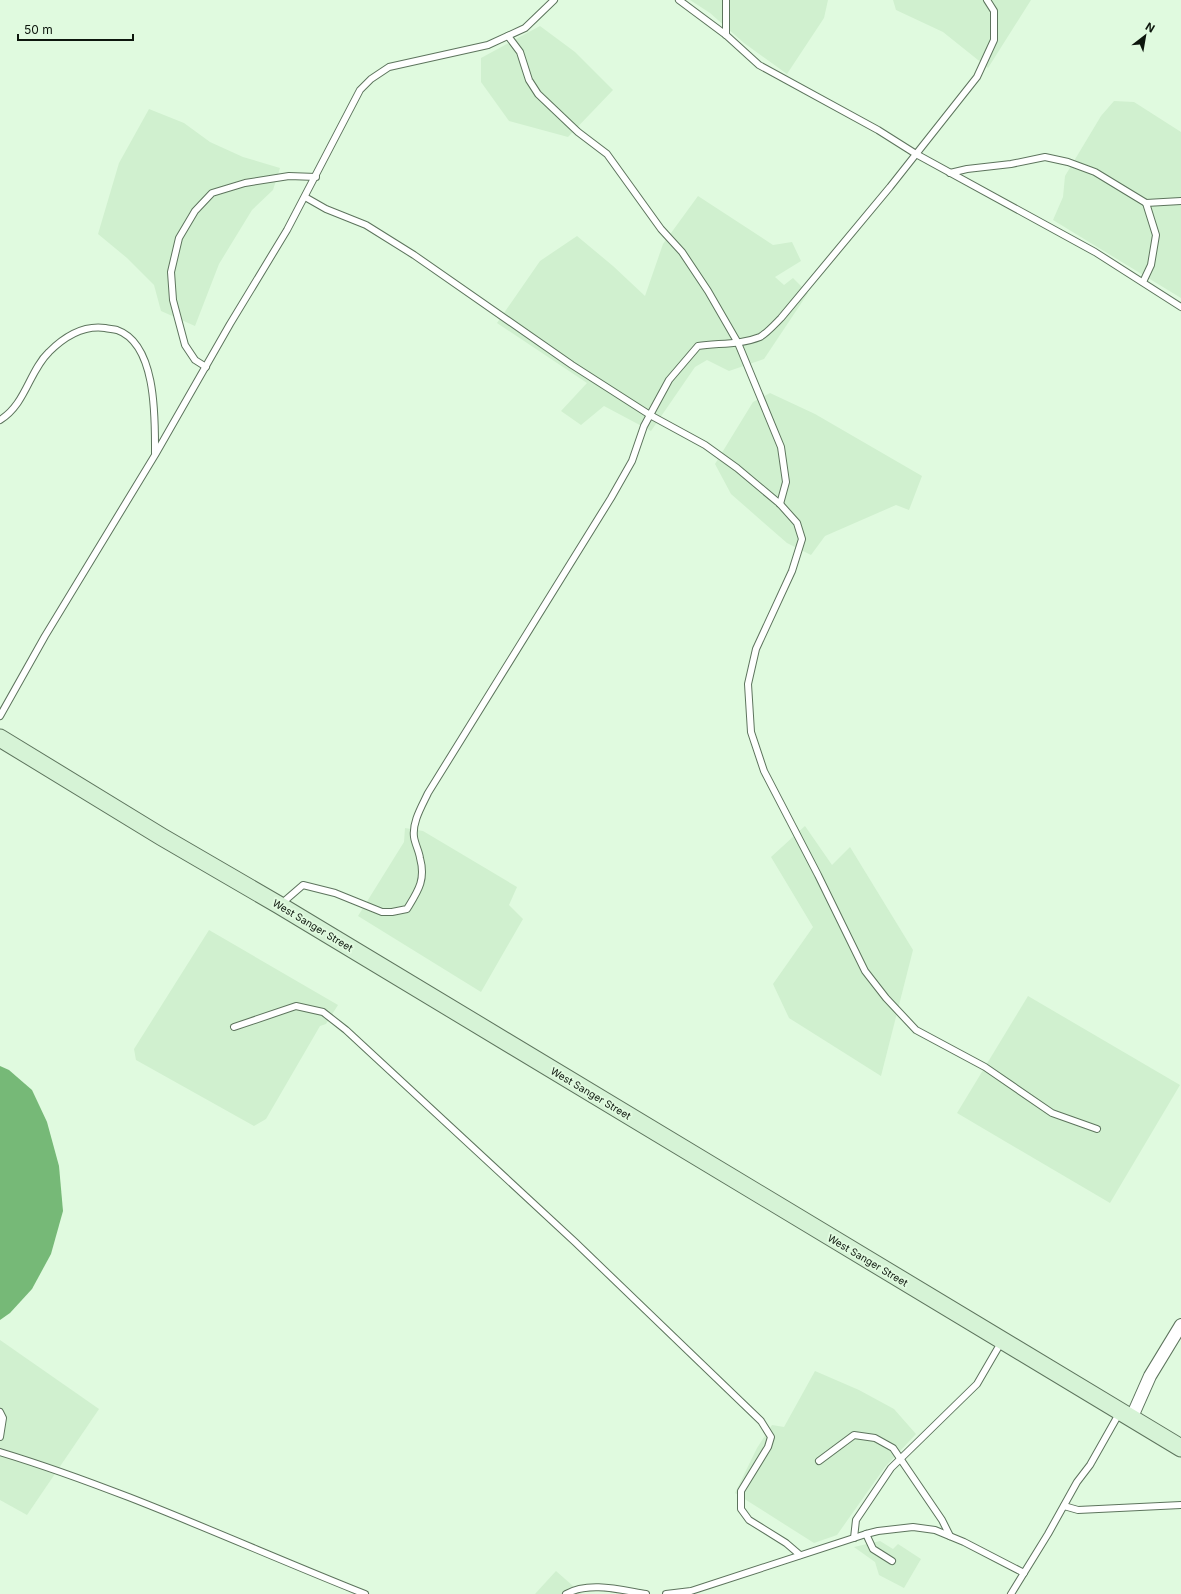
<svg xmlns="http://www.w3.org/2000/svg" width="1181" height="1594" viewBox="0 0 1181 1594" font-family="Inter,sans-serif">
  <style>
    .built { fill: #d0f0cf }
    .water { fill: #76b977 }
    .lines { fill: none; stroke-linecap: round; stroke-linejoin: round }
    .service-casing { stroke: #5d745d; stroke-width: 8 }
    .minor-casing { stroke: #5d745d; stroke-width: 14 }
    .secondary-casing { stroke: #5d745d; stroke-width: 19 }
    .service { stroke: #fff; stroke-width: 6 }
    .minor { stroke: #fff; stroke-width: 12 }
    .secondary { stroke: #d6f3d6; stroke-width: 17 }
    .labels { text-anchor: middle; stroke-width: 4; stroke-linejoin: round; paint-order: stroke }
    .street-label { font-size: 10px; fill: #0d160d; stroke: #e0fadf }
  </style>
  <rect width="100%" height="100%" fill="#e0fadf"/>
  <g class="built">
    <path d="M690,0h138l-4,18 -37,56 -43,-31 -34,-30z"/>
    <path d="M893,0h138l-43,68 -45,-36 -47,-22z"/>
    <path d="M540,26l35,26 38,38 -45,47 -59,-16 -28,-39v-24z"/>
    <path d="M1114,101l20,1 47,30v166l-128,-78 10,-23 2,-21 36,-60z"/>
    <path d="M149,109l35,14 26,19 33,15 37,11 -7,22 -21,20 -33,54 -24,62 -34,-15 -7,-26 -27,-27 -29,-24 21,-71z"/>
    <path d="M698,196l75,49 19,-3 9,19 -26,16 9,8 9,-7 15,15 -44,66 -35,12 -22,-11 -12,7 -44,64 -47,-25 -23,19 -20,-14 26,-28 -90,-60 43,-62 37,-25 36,30 32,30 18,-52z"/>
    <path d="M770,393l45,21 107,62 -13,34 -13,-5 -71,31 -14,19 -24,-12 -56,-49 -16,-30 38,-62z"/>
    <path d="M805,826l27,39 18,-18 63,103 -32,126 -92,-58 -16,-34 40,-57 -42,-70z"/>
    <path d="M405,828l18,3 94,56 -8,18 14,14 -42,73 -123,-76 46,-74z"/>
    <path d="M209,930l129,75 -12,19 -6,2 -54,93 -12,7 -118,-66 -2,-11z"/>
    <path d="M1028,996l152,89 -70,118 -153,-90z"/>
    <path d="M0,1340l99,69 -72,106 -27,-15z"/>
    <path d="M815,1371l44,19 35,19 22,25 -31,33 -48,68 -23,8 -79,-50 22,-45 15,-23 12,2z"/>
    <path d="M880,1541l13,8 5,-5 23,15 -17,29 -25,-13 -4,-13 -21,-15z"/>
    <path d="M556,1571l26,23h-47z"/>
  </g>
  <path class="water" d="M0,1066l9,4 23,20 15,32 12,44 4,45 -12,43 -19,35 -22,24 -10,7z"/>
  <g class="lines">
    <defs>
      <g id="service">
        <path d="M679,0l47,35 33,30 119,65 38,24 179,98 86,55"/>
        <path d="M726,0v35"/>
        <path d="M508,36l12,16 9,28 9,14 40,38 29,22 54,75 21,23 26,39 30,52 43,104 5,35 -6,22"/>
        <path d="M950,173l17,-4 44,-5 34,-7 23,5 27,10 51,31 35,-2"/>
        <path d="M305,197l21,12 40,16 48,30 158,110 78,50 55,30 32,23 43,36 17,19 5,16 -10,32 -36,78 -8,35 3,48 13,39 54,104 47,96 21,27 30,32 69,37 67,46 45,16"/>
        <path d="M1143,282l8,-17 5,-30 -10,-32"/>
        <path d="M206,367l-11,-7 -10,-15 -12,-45 -2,-28 8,-34 16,-27 17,-18 33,-10 44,-7 27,1"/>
        <path d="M0,420c26,-16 29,-49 49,-68 15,-15 34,-27 56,-24 4,1 8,1 12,2 40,14 38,89 38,123"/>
        <path d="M0,716l45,-80 110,-181 75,-131 57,-94 73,-140 11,-11 18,-12 99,-22 37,-17 29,-28"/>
        <path d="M281,904l22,-19 32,8 47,19h10l15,-3c11,-18 19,-29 13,-51 -1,-7 -5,-14 -6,-21 -2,-15 8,-31 14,-44l183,-295 21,-37 12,-35 25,-46 29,-34c20,-3 42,-1 62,-9 7,-4 15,-13 21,-19l109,-131 87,-110 17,-37v-29l-7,-11"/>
        <path d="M234,1027l62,-21 27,6 23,18 229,212 186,179 10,16 -3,10 -27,44v18l8,11 37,23 14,12"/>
        <path d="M0,1412l3,6 -3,19"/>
        <path d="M0,1452c125,38 244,94 365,142"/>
        <path d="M819,1461l35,-26 21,3 18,10 49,72 8,16"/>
        <path d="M1064,1506l14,4 103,-5"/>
        <path d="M866,1534l7,15 19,12"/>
        <path d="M854,1538l2,-18 35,-52 86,-84 25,-43"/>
        <path d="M566,1594c23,-13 55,-4 80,0"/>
        <path d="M666,1594l25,-3 175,-57 12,-3 35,-4 22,3 29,12 60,31"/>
        <path d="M1011,1594l37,-60 29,-52 13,-17 30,-53"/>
      </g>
      <path id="minor" d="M1131,1419l19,-43 31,-51"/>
      <path id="secondary" d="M0,738l162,99 117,68 902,543"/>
    </defs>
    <use href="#service" class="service-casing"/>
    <use href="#minor" class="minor-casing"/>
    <use href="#secondary" class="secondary-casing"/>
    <use href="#service" class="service"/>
    <use href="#minor" class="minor"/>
    <use href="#secondary" class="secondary"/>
  </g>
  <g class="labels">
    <g class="street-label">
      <text transform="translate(313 925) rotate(31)" y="4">West Sanger Street</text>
      <text transform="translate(591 1093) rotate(31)" y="4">West Sanger Street</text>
      <text transform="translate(868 1260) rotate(31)" y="4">West Sanger Street</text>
    </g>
  </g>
  <g transform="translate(1145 36) rotate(31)" stroke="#e0fadf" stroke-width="3" paint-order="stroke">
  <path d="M0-3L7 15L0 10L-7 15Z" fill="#0d160d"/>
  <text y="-6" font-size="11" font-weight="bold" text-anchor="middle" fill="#0d160d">N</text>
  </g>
  <path d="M18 34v6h115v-6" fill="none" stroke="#0d160d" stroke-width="2"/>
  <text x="24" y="34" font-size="12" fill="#0d160d" stroke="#e0fadf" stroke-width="3" paint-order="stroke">50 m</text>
</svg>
